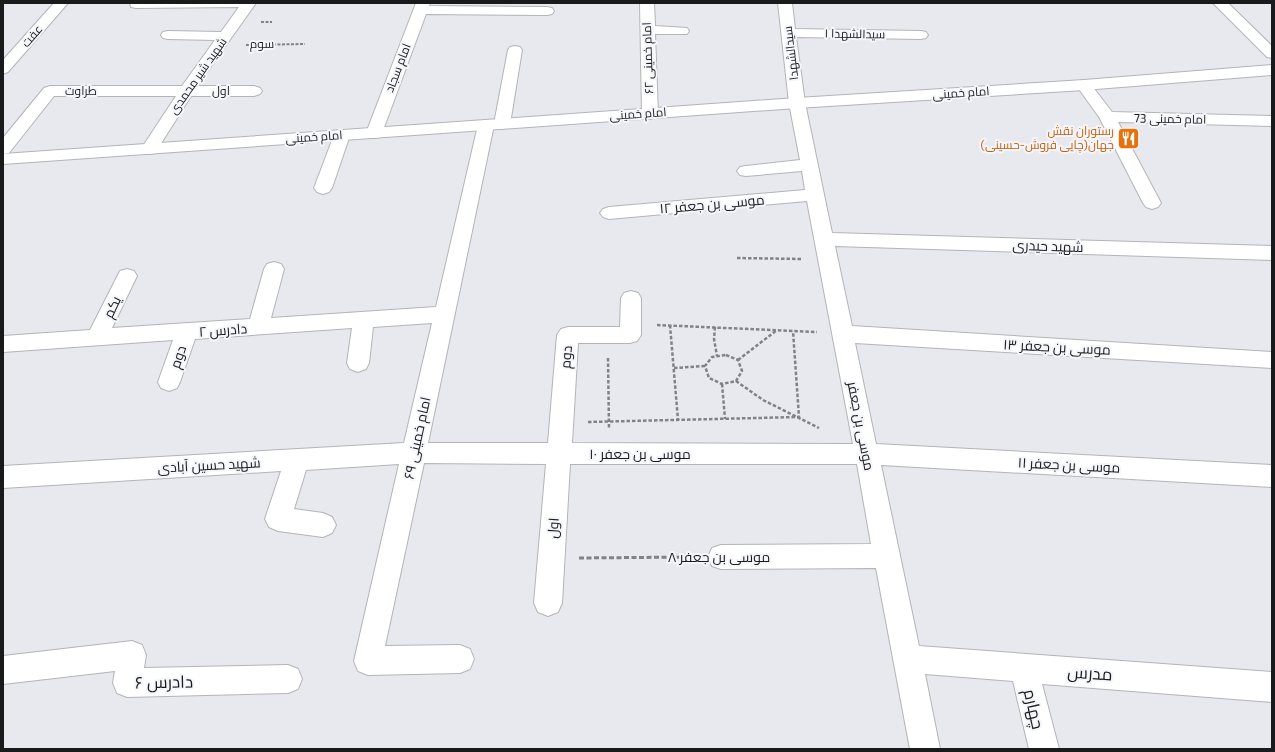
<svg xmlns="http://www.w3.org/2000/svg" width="1275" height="752" viewBox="0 0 1275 752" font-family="'Exo 2',Cairo,sans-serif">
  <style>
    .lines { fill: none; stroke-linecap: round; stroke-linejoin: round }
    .minor-casing { stroke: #b2b4b8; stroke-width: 2 }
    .major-casing { stroke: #b2b4b8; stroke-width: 2 }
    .path-far2 { stroke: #818285; stroke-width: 2; stroke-dasharray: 3 1.5; stroke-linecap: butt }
    .path-far1 { stroke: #818285; stroke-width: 2.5; stroke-dasharray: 3.5 2; stroke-linecap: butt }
    .path { stroke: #818285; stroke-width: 3; stroke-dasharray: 5 2.5; stroke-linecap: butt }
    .minor { fill: #fff; fill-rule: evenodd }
    .major { fill: #fff; fill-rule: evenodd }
    .labels { text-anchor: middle; stroke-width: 4; stroke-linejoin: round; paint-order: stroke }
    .far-street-label { font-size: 12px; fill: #191a1b; stroke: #f5f6fb }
    .far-food-label { font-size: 12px; fill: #c56008; stroke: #f5f6fb; text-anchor: end }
    .street-label { font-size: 14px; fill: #191a1b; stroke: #f5f6fb }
    .near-street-label { font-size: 17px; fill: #191a1b; stroke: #f5f6fb }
  </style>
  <rect width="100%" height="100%" fill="#e8e9ee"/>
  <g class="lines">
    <defs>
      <g id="minor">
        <path d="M54,3h14l-60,69 -5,2v-14z"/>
        <path d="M130,3h126l-59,83h57l6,2 2,3 -2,3 -6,2h-63l-36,57 -6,1 -6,-1 -2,-4 35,-53h-122l-45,57 -6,1v-16l41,-50 6,-2h132l33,-46 -47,-1 -5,-1 -2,-3 2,-3 5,-1 53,1 18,-25 -103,1 -5,-1z"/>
        <path d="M416,3h14l-1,3 118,1 5,1 2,3 -2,3 -5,1 -121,-1 -44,119 -2,4 -6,1 -6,-1 -2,-4z"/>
        <path d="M640,3h14l1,23 32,2 2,3 -2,3h-32l3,80 -2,3 -6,2 -6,-2 -2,-3z"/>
        <path d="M778,3h14l3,26 126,2 5,1 2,3 -2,3 -5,1 -125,-2 9,66 27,130 440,13v14l-437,-14 17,80 420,26v16l-417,-25 21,101 396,21v22l-391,-22 38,181 353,26v30l-230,-18 17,65h-30l-16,-68 -88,-7 15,75h-30l-34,-181 -155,1 -9,-3 -4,-9 4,-9 9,-3 150,-1 -14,-80h-287l-8,139 -4,9 -10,4 -10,-4 -4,-9 12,-139 -122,-1 -39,183 75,-1 10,4 4,10 -4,10 -10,4 -92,2 -10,-4 -4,-10 45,-197 -93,6 -12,39 29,4 9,4 4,8 -4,8 -9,4 -45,-6 -9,-4 -4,-8 16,-48 -278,17v-22l401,-23 28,-120 -59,4 -4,36 -3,6 -8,3 -8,-3 -3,-6 5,-35 -157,11 -15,43 -3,6 -8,3 -8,-3 -3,-6 15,-42 -170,12v-16l87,-6 30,-59 7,-2 7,2 3,5 -25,52 138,-9 14,-50 3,-5 7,-2 7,2 3,5 -13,49 165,-11 42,-182 2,-3 6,-2 6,2 2,3 -66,318h120l9,-108 4,-6 7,-2h52l1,-29 3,-5 7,-2 7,2 3,5v37l-4,6 -7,2h-52l-6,100 281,1 -46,-243 -198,18 -6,-2 -3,-4 3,-4 6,-2 196,-17 -3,-19 -56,5 -6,-1 -3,-4 3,-4 6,-1 54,-6 -11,-57z"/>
        <path d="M1213,3h15l44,43v12l-5,-1z"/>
        <path d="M515,46l5,1 2,3 -12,74 -2,3 -6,2 -6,-2 -2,-3 14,-74 2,-3z"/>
        <path d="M1084,80l5,2 23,30 160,4v10l-154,-4 43,81 -3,4 -6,2 -6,-2 -3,-4 -44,-86 -23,-32 3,-3z"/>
        <path d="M342,130l6,1 2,4 -18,53 -3,4 -6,2 -6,-2 -3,-4 20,-53 2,-4z"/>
        <path d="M132,641l10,4 4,10 -2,13 144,-3 10,4 4,10 -4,10 -10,4 -161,4 -10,-4 -4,-10 2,-12 -112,13v-28z"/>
      </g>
      <path id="major" d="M1272,65v10l-188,15 -287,18 -794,56v-10l794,-56 287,-18z"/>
    </defs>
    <use href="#minor" class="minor-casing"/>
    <use href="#major" class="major-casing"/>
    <g class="path-far2">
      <path d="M261,22h11"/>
      <path d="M246,45l59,-1"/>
    </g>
    <g class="path-far1">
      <path d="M737,258l65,1"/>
      <path d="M657,325l160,7"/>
      <path d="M670,325l8,95"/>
      <path d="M715,327l-1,12 3,17"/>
      <path d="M726,355l12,5 4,11 -6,10 -14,3 -13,-6 -4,-12 7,-9z"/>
      <path d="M608,358l1,71"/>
      <path d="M738,360l39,-30"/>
      <path d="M674,368l31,-2"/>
      <path d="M736,381l27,19 56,28"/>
      <path d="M722,384l3,35"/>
      <path d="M588,422l211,-5 -6,-86"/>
    </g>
    <path class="path" d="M579,558l115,-1"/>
    <use href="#minor" class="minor"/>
    <use href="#major" class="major"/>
  </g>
  <defs>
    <symbol id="restaurant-square" viewBox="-11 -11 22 22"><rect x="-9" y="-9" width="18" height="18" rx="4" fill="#e8710a" stroke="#f5f6fb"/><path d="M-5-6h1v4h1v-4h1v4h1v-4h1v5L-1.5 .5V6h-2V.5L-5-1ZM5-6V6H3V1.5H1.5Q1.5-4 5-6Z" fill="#fff"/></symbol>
  </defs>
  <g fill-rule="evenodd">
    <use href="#restaurant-square" x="1116" y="126" width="25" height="25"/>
  </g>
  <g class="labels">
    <g class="far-street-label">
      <text transform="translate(855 34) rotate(1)" y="4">سیدالشهدا ۱</text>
      <text transform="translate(32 36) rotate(-49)" y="4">عفت</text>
      <text x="262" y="48">سوم</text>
      <text transform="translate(791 53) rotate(-97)" y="4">سیدالشهدا</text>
      <text transform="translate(648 58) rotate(-92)" y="4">امام خمینی ۶۲</text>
      <text transform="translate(398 68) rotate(-69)" y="4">امام سجاد</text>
      <text transform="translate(198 76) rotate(-55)" y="4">شهید شیر محمدی</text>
      <text x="81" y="95">طراوت</text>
      <text x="221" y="95">اول</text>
      <text transform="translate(961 93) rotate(-4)" y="4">امام خمینی</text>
      <text transform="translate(638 114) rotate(-4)" y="4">امام خمینی</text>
      <text transform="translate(1170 119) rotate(1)" y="4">امام خمینی 73</text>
      <text transform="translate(314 137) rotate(-4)" y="4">امام خمینی</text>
    </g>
    <g class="far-food-label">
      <text x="1114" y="135">رستوران نقش<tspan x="1114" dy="14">جهان(چایی فروش-حسینی)</tspan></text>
    </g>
    <g class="street-label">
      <text transform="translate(712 204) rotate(-5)" y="5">موسی بن جعفر ۱۲</text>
      <text transform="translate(1048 246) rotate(2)" y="5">شهید حیدری</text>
      <text transform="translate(112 307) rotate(-64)" y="5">یکم</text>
      <text transform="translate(223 330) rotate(-4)" y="5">دادرس ۲</text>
      <text transform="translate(1057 347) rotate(3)" y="5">موسی بن جعفر ۱۳</text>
      <text transform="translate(178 357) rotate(-71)" y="5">دوم</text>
      <text transform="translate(566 357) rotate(-85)" y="5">دوم</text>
      <text transform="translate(861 426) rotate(79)" y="5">موسی بن جعفر</text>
      <text transform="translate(417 438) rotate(-78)" y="5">امام خمینی ۶۹</text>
      <text x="640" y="459">موسی بن جعفر ۱۰</text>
      <text transform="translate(209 465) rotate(-3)" y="5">شهید حسین آبادی</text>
      <text transform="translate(1069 465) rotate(3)" y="5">موسی بن جعفر ۱۱</text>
      <text transform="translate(553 528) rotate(-86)" y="5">اول</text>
      <text x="719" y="562">موسی بن جعفر ۸</text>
    </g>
    <g class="near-street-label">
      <text transform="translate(1090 673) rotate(4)" y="6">مدرس</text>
      <text transform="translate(164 682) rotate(-1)" y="6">دادرس ۶</text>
      <text transform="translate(1034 709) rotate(77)" y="6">چهارم</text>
    </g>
  </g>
  <rect width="1275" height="752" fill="none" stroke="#191a1b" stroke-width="8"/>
</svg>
